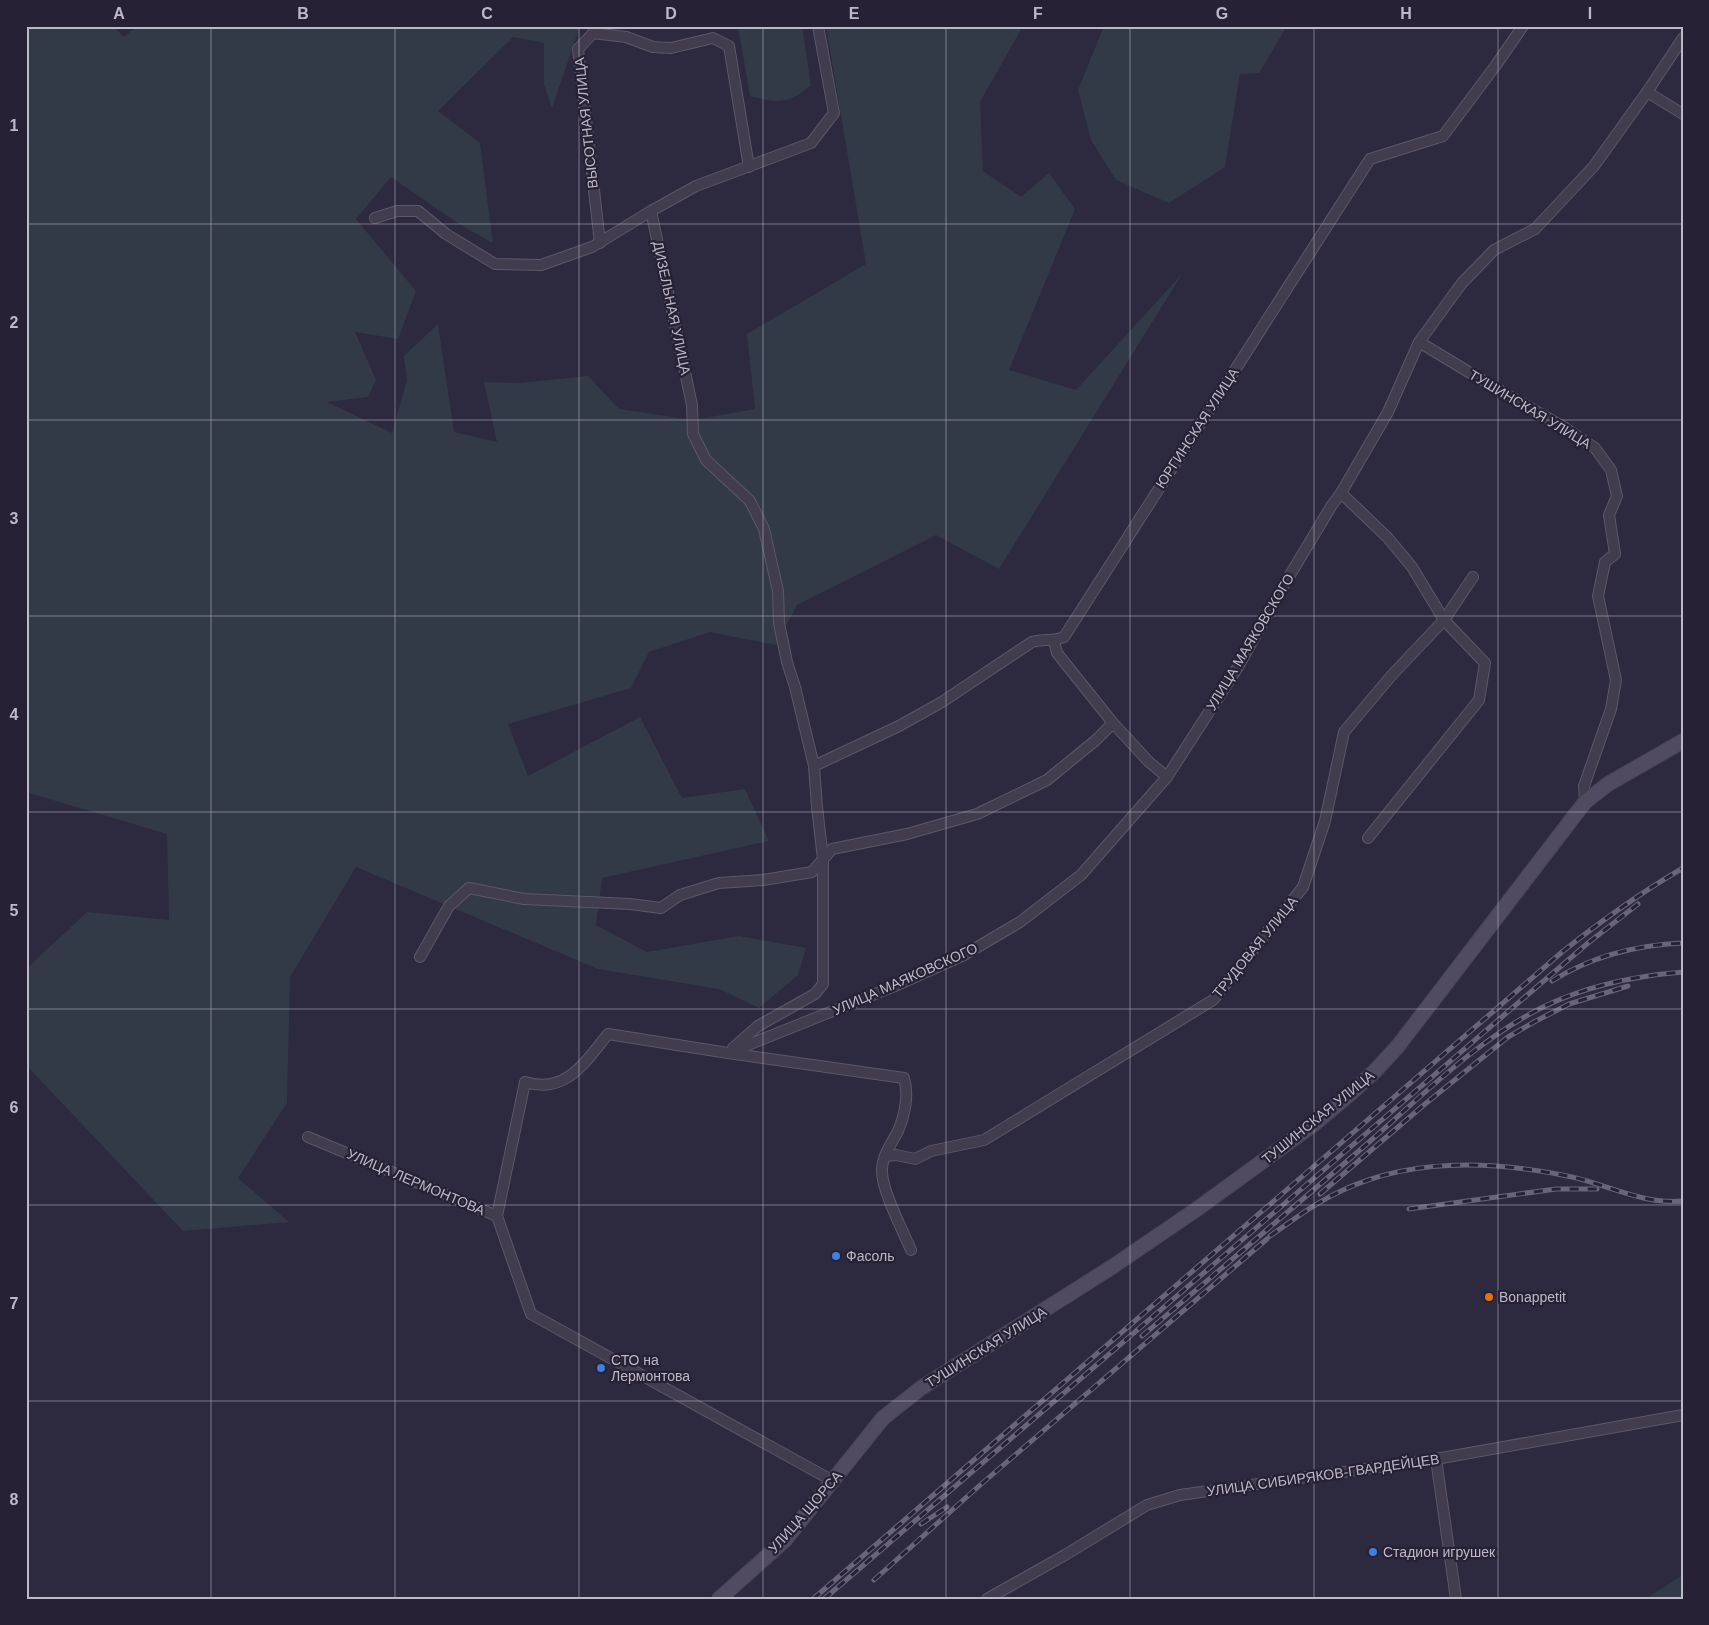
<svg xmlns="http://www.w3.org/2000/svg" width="1709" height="1625" viewBox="0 0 1709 1625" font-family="Arial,sans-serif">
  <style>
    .green { fill: #323a48 }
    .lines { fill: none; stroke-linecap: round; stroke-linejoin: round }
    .minor-casing { stroke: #5c5769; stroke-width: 12 }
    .secondary-casing { stroke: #474355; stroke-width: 16 }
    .minor { stroke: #413d4f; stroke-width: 10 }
    .secondary { stroke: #514b61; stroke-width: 14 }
    .rail-casing { stroke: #69647a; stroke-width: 5 }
    .rail { stroke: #262134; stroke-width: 3; stroke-dasharray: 9; stroke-linecap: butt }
    .grid { fill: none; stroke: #bdb9c9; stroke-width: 1; stroke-opacity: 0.55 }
    .shop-dot { fill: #3f7fe0; stroke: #262134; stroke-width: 2 }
    .food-dot { fill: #e8710a; stroke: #262134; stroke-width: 2 }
    .labels { text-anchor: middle; stroke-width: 4.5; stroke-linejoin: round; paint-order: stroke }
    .street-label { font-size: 14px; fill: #bdb9c9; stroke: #262134 }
    .poi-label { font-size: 14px; fill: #bdb9c9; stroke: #262134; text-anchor: start }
    .neatline { fill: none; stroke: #bdb9c9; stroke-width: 2 }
    .grid-label { font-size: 16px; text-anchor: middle; font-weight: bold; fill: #bdb9c9 }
  </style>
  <rect width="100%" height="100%" fill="#2d293f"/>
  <g class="green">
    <path d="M26,26h87l11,11 13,-11h443l-28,82 -8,-23v-42l-31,-6 -75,74 42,32 13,100 -34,-19 -68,-47 -35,42 60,72 -18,48 -43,-7 21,48 -8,17 -41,5 65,31 15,-53 -3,-24 34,-32 16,108 43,10 -13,-60 36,1 68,-7 31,33 74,11 62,-11 -8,-75 119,-70 -40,-238h197l-43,76 3,69 38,26 28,-24 26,36 -66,161 67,20 106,-116 -183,295 -63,-34 -139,70 -21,40 -66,-13 -61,20 -18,36 -123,36 20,52 112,-59 42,81 63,-9 24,52 -167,37 -6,47 51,27 92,-16 67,12 -8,27 -39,33 -40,-19 -121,-20 -242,-102 -66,110 -3,126 -49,75 51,44 -106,9 -157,-166v-96l61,-57 82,8 -2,-86 -141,-42z"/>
    <path d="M738,26h64l9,59c-22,19 -33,19 -61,11z"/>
    <path d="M1104,26h183l-28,47 -19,1 -15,93 -56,36 -53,-23 -25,-40 -13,-50z"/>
    <path d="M1683,1575v24h-38z"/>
  </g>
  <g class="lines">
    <defs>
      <g id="minor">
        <path d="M1647,92l36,22"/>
        <path d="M651,211l41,194 1,29 13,26 44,41 14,28 14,62 1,32 8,39 8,25 19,79 3,41 6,52v125l-8,10 -57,32 -25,22"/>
        <path d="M375,218l22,-7h21l28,23 49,30 46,1 51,-18 59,-36 45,-25 115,-43 23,-30 -16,-87"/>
        <path d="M600,243l-22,-194 15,-16 33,4 27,10 18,1 42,-10 16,8 20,121"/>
        <path d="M1419,342l53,32 93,54 30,20 16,22 6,26 -8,19 6,39 -10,8 -7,34 18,84 -5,29 -27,77 1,16"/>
        <path d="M1341,493l47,45 24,29 32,53 41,43 -6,37 -111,138"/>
        <path d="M1054,641l3,12 56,70"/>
        <path d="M814,766l85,-40 43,-24 90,-60c12,-4 20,0 32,-5l306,-478 73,-23 53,-71 27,-39"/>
        <path d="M420,957l29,-51 20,-18 55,11 106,5 31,4 19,-13 39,-12 44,-3 49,-8 20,-23 75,-15 70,-20 70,-34 49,-40 17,-17 36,39 18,15"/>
        <path d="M728,1053l167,-67 69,-31 56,-33 61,-47 86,-98 71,-110 40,-72 54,-90 9,-12 47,-81 31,-70 43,-59 32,-33 41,-21 59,-63 53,-74 36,-54"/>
        <path d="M308,1137l189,79 34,98 302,167"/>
        <path d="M885,1156l11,-1 19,4 16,-8 53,-11 229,-140 90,-113 22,-66 19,-89 47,-56 53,-56 29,-43"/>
        <path d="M497,1216l28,-134c41,13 61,-21 83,-48l120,19 176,25c5,16 1,37 -6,53 -6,12 -16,25 -16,39 -1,19 21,61 29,80"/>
        <path d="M1436,1459l20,140"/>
        <path d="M987,1599l78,-44 82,-50 33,-10 256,-36 247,-44"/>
      </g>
      <path id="secondary" d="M719,1599l66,-59 98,-122 38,-30 191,-121 85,-58 117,-85 37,-31 24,-22 23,-25 187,-244 23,-18 75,-43"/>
    </defs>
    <use href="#minor" class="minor-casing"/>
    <use href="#secondary" class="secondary-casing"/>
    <use href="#minor" class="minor"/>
    <use href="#secondary" class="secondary"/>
    <defs>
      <g id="rail">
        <path d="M1552,981c40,-25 84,-36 131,-38"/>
        <path d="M1320,1194l105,-90 83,-67 26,-15 35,-18 59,-18"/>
        <path d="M1409,1209l147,-20h41"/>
        <path d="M1270,1236c23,-16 45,-33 71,-45 71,-34 155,-30 231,-14 36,8 73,28 111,24"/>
        <path d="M1142,1336c75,-64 151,-128 226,-193 55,-48 108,-102 173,-135 44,-22 93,-32 142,-36"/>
        <path d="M921,1524l26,-17"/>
        <path d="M874,1580l105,-94 288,-247"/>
        <path d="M813,1599l749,-647c39,-31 78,-59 121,-84"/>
        <path d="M824,1599l708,-608 56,-48 50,-39"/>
      </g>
    </defs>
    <use href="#rail" class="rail-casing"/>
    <use href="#rail" class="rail"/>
  </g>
  <path class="grid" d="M211,26v1573M395,26v1573M579,26v1573M763,26v1573M946,26v1573M1130,26v1573M1314,26v1573M1498,26v1573M26,224h1657M26,420h1657M26,616h1657M26,812h1657M26,1009h1657M26,1205h1657M26,1401h1657"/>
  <g class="shop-dot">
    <circle cx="836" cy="1256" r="5"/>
    <circle cx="601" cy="1368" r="5"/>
    <circle cx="1373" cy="1552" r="5"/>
  </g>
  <circle class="food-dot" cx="1489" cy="1297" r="5"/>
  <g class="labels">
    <g class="street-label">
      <text transform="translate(586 123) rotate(-96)" y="5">ВЫСОТНАЯ УЛИЦА</text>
      <text transform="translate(672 308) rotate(78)" y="5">ДИЗЕЛЬНАЯ УЛИЦА</text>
      <text transform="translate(1530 409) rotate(31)" y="5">ТУШИНСКАЯ УЛИЦА</text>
      <text transform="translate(1197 428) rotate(-57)" y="5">ЮРГИНСКАЯ УЛИЦА</text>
      <text transform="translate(1250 642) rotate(-59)" y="5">УЛИЦА МАЯКОВСКОГО</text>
      <text transform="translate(1255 947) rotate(-51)" y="5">ТРУДОВАЯ УЛИЦА</text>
      <text transform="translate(905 979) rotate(-24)" y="5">УЛИЦА МАЯКОВСКОГО</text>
      <text transform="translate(1318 1117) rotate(-39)" y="5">ТУШИНСКАЯ УЛИЦА</text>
      <text transform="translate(416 1182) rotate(23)" y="5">УЛИЦА ЛЕРМОНТОВА</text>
      <text transform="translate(986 1347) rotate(-32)" y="5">ТУШИНСКАЯ УЛИЦА</text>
      <text transform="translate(1323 1475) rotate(-8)" y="5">УЛИЦА СИБИРЯКОВ-ГВАРДЕЙЦЕВ</text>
      <text transform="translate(805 1512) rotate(-49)" y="5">УЛИЦА ЩОРСА</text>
    </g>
    <g class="poi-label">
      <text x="846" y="1261">Фасоль</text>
      <text x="1499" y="1302">Bonappetit</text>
      <text x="611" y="1365">СТО на<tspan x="611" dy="16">Лермонтова</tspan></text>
      <text x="1383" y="1557">Стадион игрушек</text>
    </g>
  </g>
  <rect width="1709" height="1625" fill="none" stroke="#262134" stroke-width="55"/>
  <rect x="28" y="28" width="1654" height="1570" class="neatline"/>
  <g class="grid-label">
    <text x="119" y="19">A</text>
    <text x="303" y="19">B</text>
    <text x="487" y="19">C</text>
    <text x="671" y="19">D</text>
    <text x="854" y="19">E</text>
    <text x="1038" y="19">F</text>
    <text x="1222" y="19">G</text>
    <text x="1406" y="19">H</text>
    <text x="1590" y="19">I</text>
    <text x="14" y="131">1</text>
    <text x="14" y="328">2</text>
    <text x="14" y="524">3</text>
    <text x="14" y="720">4</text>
    <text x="14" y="916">5</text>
    <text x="14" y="1113">6</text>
    <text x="14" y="1309">7</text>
    <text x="14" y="1505">8</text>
  </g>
</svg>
